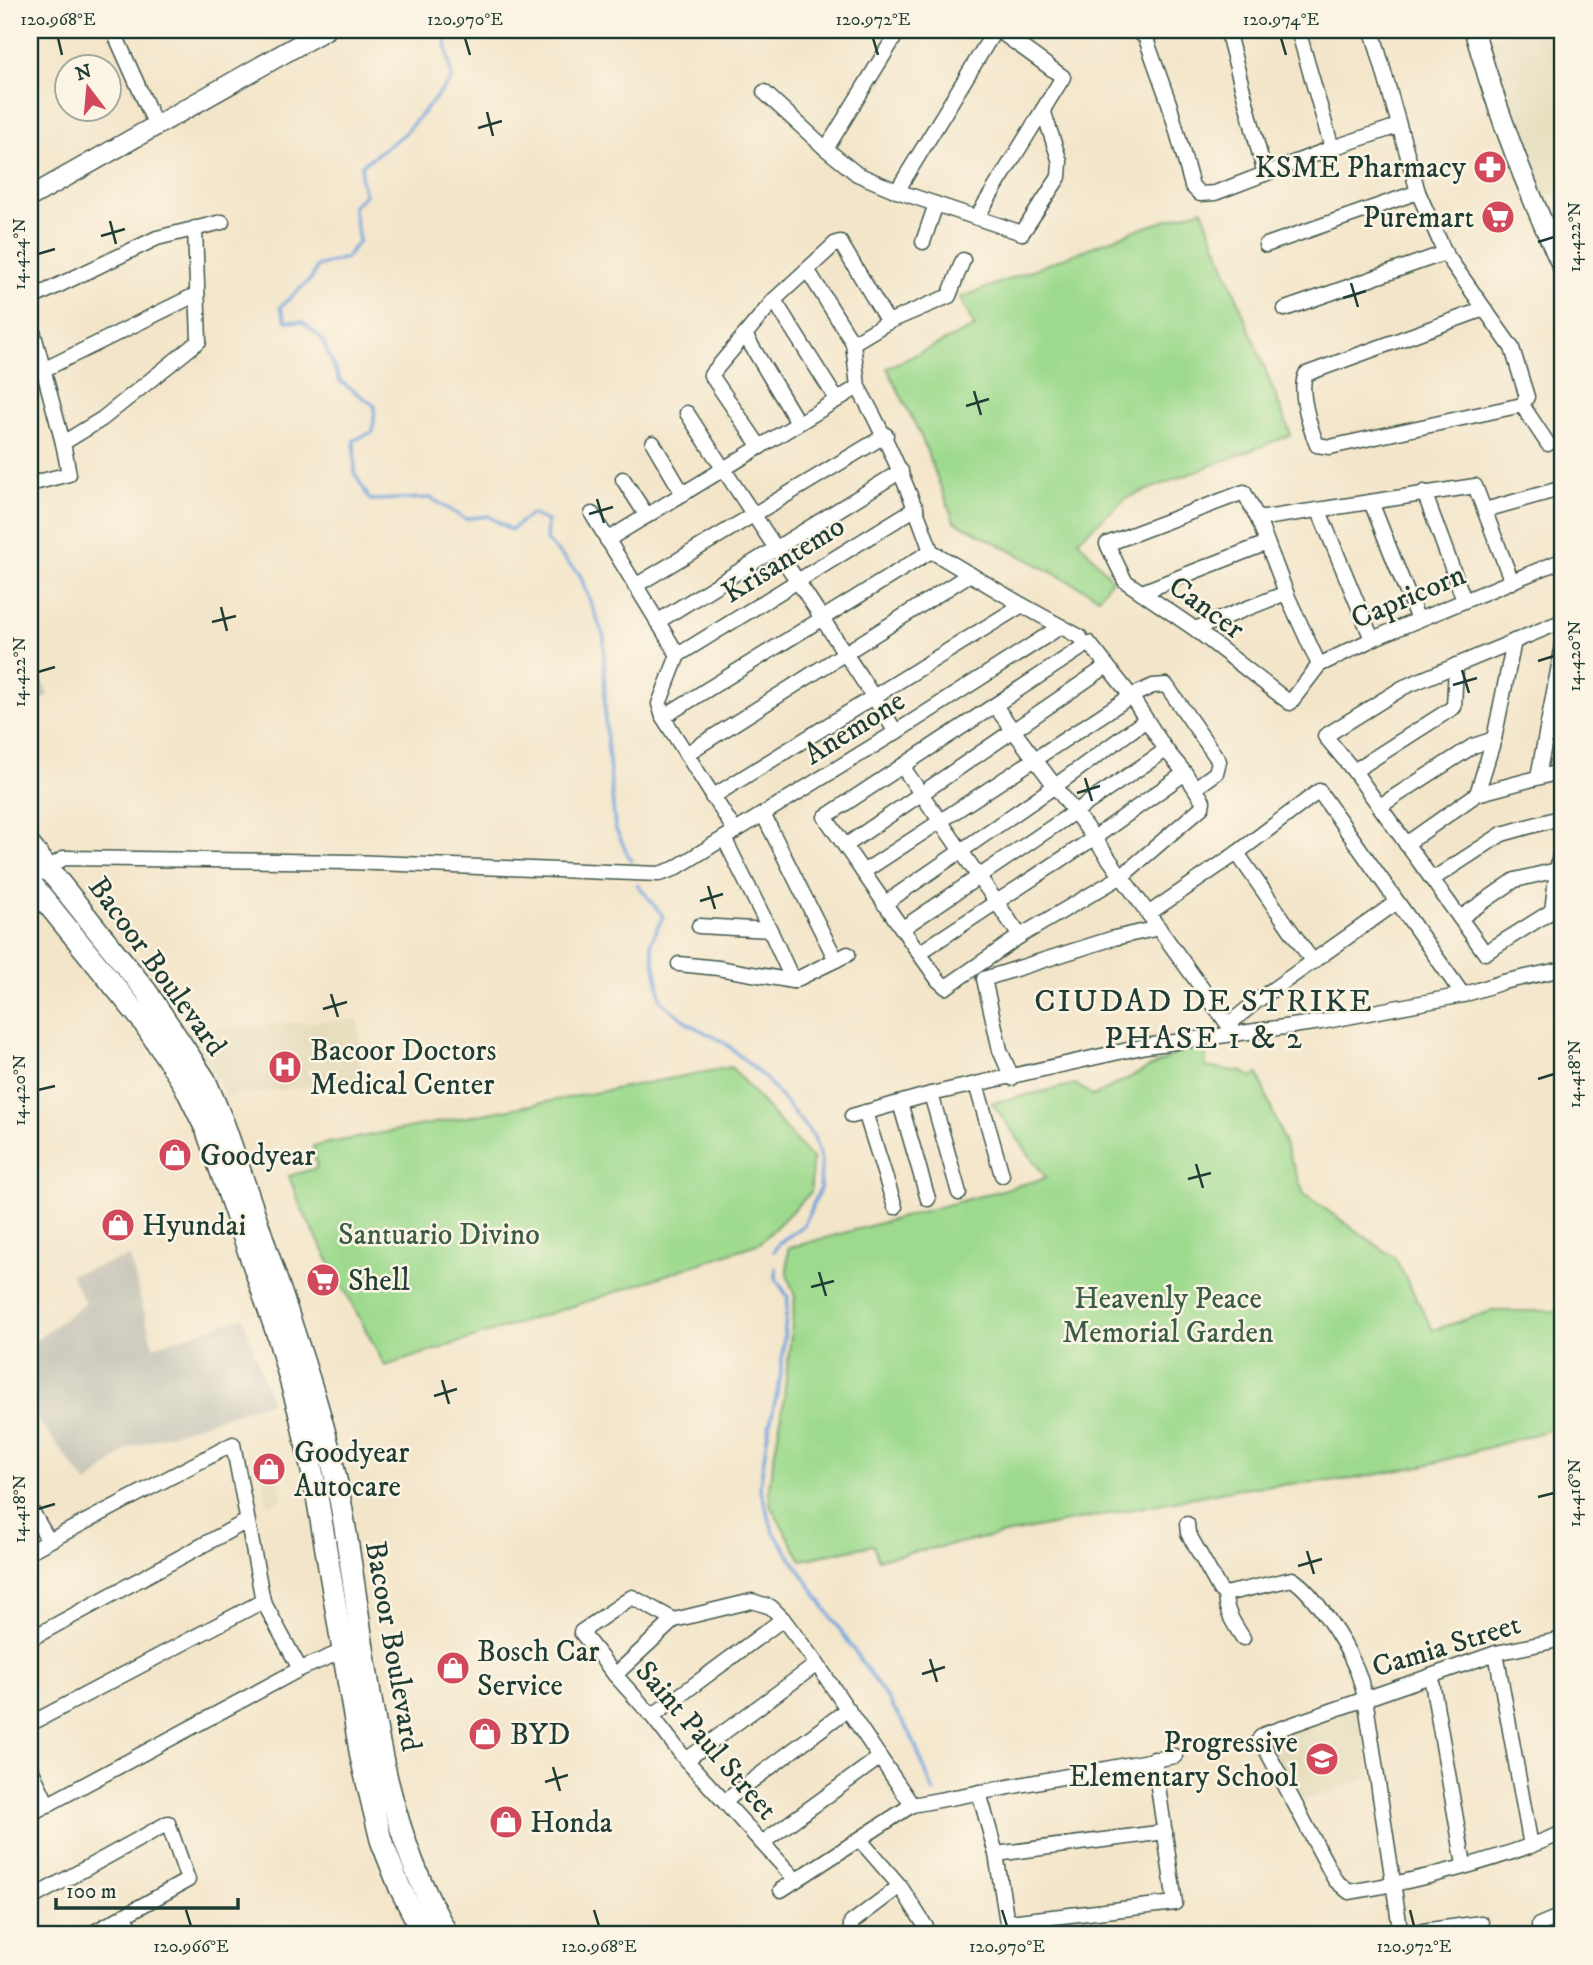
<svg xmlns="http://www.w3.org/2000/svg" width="1593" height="1965" viewBox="0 0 1593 1965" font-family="'IM FELL DW Pica',serif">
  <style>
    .built { fill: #e4dbba }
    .industrial { fill: #c6c5b8 }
    .green { fill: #9eda8e; stroke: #5e8c61; stroke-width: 2 }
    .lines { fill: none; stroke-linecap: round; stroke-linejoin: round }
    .stream { stroke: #71a3dc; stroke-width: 3.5 }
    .street-casing { stroke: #3f564a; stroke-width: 17 }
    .secondary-casing { stroke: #3f564a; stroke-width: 22 }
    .primary-casing { stroke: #3f564a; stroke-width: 24 }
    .street { stroke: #fff; stroke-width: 14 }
    .secondary { stroke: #fff; stroke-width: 19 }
    .primary { stroke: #fff; stroke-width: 21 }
    .ticks { fill: none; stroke: #1f3d34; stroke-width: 2.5 }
    .labels { text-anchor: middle; stroke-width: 5; stroke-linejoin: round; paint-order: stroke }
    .poi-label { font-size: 30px; fill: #1f3d34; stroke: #fcf5e5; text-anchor: start }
    .street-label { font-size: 30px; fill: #1f3d34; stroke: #fcf5e5 }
    .park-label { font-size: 30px; fill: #385c46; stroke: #fcf5e5 }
    .neighbourhood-label { font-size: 32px; letter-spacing: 2px; fill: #1f3d34; stroke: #fcf5e5 }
    .neatline { fill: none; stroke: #1f3d34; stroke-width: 2.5 }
    .ticks-label { font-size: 18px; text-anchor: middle; fill: #1f3d34 }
  </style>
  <rect width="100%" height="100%" fill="#fcf5e5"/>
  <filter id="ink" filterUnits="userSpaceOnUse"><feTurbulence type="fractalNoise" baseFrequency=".0143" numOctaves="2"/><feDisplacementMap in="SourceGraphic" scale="14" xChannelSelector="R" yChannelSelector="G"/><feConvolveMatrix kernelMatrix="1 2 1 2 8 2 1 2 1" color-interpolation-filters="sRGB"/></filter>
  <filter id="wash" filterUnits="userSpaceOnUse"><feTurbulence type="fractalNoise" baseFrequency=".00686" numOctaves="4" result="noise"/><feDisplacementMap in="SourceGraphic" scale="28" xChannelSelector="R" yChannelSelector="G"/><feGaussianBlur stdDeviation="1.57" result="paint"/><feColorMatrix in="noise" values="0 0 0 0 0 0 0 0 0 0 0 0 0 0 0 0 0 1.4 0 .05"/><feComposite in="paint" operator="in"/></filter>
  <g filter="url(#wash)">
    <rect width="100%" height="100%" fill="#f3e5c9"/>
    <g class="built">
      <path d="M1512,30h51v160l-25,10 -60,-159z"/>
      <path d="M358,1019l4,62 -135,15 -42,-66z"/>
      <path d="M273,1457l10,43 -15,4 -9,-43z"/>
      <path d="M1360,1707l11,71 -73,24 -32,-62z"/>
    </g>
    <g class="industrial">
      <path d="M30,653l18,42 -18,13z"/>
      <path d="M130,1257l23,90 90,-30 28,84 -142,47 -42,36 -57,-74v-65l55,-42 -15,-29z"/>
    </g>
    <g class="green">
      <path d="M1202,209l89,226 -165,63 -48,42 34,39 -13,18 -145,-76 -34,-87 -33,-66 88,-41 -15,-29 173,-67z"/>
      <path d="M1198,1043l8,2 -1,22 37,5 10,5 6,-3 46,120 91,64 38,72 59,-19h71v115l-136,39 -74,14 -113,9 -362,71 -5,-14 -72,15 -31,-55 -1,-19 14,-80 12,-109 -8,-23 1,-26 258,-70 -54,-75 84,-19 17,12z"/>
      <path d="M731,1067l81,92 -1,33 -51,51 -162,55 -213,68 -84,-158 -12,-32 28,-8 -4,-22z"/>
    </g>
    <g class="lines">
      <g class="stream">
        <path d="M444,30l8,49 -48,55 -42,31 -1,14 4,16 -12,11 6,35 -13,17 -29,8 -5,12 -32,29 6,14 17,1 19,17 18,42 35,25 -2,26 -19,8 1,34 15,26 61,-2 34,21 23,-3 23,14 20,-16 16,7 -1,19 34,35 24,62 1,81 10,110 16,33"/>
        <path d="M638,885l25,31 -12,26 10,59 28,23 35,18 42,37 48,58 7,24 -1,28 -16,36 -25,18 -5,8"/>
        <path d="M776,1268v11l12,18 -8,83 -13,57 -7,50 13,44 137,202 24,59"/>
      </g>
    </g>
  </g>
  <g filter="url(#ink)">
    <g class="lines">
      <defs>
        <g id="street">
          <path d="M113,30l43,96"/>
          <path d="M1134,30l11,6 24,67 23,83 8,8 15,-1 117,-45 66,-22"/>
          <path d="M1227,30l38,144"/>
          <path d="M1298,30l34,118"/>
          <path d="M1372,30l46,162 27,61 67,95 15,49 -5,8 -192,42 -13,-2c-7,-17 -19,-56 -11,-71l178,-65"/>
          <path d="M1145,36l13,-6"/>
          <path d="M764,92l62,57 31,25 40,17 125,42 37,-56 1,-15 -17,-52"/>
          <path d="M826,149l73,-119"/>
          <path d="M897,191l98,-161"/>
          <path d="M977,217l86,-140 -65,-47"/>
          <path d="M1546,233l17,-5"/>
          <path d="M923,242l13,-38"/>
          <path d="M1266,245l152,-53"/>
          <path d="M808,271l45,72"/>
          <path d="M30,299l127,-61 65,-16"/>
          <path d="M774,300l63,100"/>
          <path d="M1285,309l160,-56"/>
          <path d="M30,320l33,123 6,31 -39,10"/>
          <path d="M745,335l53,88"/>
          <path d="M43,370l154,-76"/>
          <path d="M858,387c30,53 53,107 73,164l91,54 58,32"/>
          <path d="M1522,405l26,39"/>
          <path d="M687,413c69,107 141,212 209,319"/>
          <path d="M63,443l39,-24 97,-78 -4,-113"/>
          <path d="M653,443l30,51"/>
          <path d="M760,447l-49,-72 63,-75 62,-57 4,-1 48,80"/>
          <path d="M623,479l24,37"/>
          <path d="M1424,492l40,108"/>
          <path d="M1371,502l47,118"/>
          <path d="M1485,510l78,-22"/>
          <path d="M1319,511l53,128"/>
          <path d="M592,514l86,141 -19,49 4,13 72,114"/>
          <path d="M1258,519l217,-33 37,96"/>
          <path d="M607,540l251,-153 -5,-44 35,-21 61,-26 14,-36"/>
          <path d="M635,586l251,-151"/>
          <path d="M1142,592l125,-49"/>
          <path d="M1563,621l-159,66 -79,49 29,35 131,182 67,-42 5,-41 6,-30"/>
          <path d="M657,622l244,-151"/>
          <path d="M1195,629l91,-36"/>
          <path d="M1089,643l42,53 35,54 19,23 18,28 -1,6 -80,69 -102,60 -74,51 -8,-7 -19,-27 -94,-136z"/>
          <path d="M678,655l238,-147"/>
          <path d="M1319,665l-32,-70 -29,-76 -14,-27 -137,52 18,37 70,48 95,74 29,-38 58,-28 186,-77"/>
          <path d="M995,706l99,132 140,195"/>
          <path d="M663,717l268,-166"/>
          <path d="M686,754l284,-180"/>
          <path d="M902,766l118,170"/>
          <path d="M1354,771l100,-64 2,-42"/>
          <path d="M1538,777l25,-133"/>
          <path d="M1477,794l17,-55 20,-98"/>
          <path d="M712,797l310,-192"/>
          <path d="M1380,806l93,-60 21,-7"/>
          <path d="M763,814l73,146"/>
          <path d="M724,838l46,92 23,51"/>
          <path d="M1406,844l71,-50 86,-23"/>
          <path d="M845,846l262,-180"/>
          <path d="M1237,853l76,109"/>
          <path d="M863,872l268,-176 22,-10 13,-1 53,76 -3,12 -21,15"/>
          <path d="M41,873l23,-15 287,4 308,12 15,-5 222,-137 164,-105"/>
          <path d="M1433,879l69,-45 61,-17"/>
          <path d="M884,904l171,-118 91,-66"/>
          <path d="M1148,914l89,-61 82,-62 144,204"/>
          <path d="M1460,918l55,-38 42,-10"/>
          <path d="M699,926l71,4"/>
          <path d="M903,928l263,-178"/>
          <path d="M919,953l175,-115 91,-65"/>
          <path d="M679,964l39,4 75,13 55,-27"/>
          <path d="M1229,1024l29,-24 139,-98"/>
          <path d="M1012,1078l-12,-28 -16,-71 130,-41 45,-10"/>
          <path d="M976,1084l26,91"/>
          <path d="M931,1094l28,99"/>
          <path d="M900,1103l28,96"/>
          <path d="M865,1112l30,95"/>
          <path d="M852,1116l79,-22 215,-48 175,-24 142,-27 40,-13 60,-13"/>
          <path d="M30,1508l19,33"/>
          <path d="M1187,1524l1,9 32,57 5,4 67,-15c21,12 53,64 63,87 5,10 7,21 10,31l36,238"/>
          <path d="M30,1551l203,-107 30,157 37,68"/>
          <path d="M1225,1594c0,17 9,30 18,44"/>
          <path d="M674,1620l-42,-23 -51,35 34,43 37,41 34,44 110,120"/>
          <path d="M30,1639l217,-118"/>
          <path d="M1563,1639l-67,14 -231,81 -5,4 75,142 14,12c70,-11 149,-32 214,-59"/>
          <path d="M1496,1653l35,193"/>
          <path d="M615,1675l59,-55 78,-19 19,6 12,12 34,45 95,141"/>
          <path d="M1431,1676l33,189"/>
          <path d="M652,1716l131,-97"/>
          <path d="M30,1724l233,-123"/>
          <path d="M686,1760l131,-96"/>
          <path d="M30,1767l18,38"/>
          <path d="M979,1792l17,62 13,81"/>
          <path d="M725,1801l123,-92"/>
          <path d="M30,1814l270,-145 48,-20"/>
          <path d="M860,1840l40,46 31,49"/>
          <path d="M762,1843l117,-85"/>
          <path d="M996,1854l169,-22"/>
          <path d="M781,1890l131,-85 263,-49"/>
          <path d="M30,1899l138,-76 20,57 -99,55"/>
          <path d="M124,1916l11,19"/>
          <path d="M1009,1922l166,-19 -21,-144"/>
          <path d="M851,1935v-12l49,-37"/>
          <path d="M1393,1935l88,-12 1,12"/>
          <path d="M1540,1935l-1,-10 24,-10"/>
        </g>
        <g id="secondary">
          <path d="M1474,30c23,82 53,161 89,238"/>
          <path d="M30,197l295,-167"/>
        </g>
        <g id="primary">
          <path d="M30,846l116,145 59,89 19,45c22,62 42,124 63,186 19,58 38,114 50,173 31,152 30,315 111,451"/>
          <path d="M30,882l112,138 42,64 23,47 71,205 22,79 16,75 45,267 20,83 19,48 24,47"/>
        </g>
      </defs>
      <use href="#street" class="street-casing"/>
      <use href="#secondary" class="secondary-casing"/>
      <use href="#primary" class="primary-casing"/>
      <use href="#street" class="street"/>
      <use href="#secondary" class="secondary"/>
      <use href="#primary" class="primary"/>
    </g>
  </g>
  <path class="ticks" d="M58,38l4,17M465,38l5,17M873,38l5,17M1281,38l5,17M487,112l6,24M478,128l24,-7M110,221l6,23M101,236l24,-7M1538,242l16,-5M38,254l17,-5M1351,283l7,24M1343,298l23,-7M974,391l7,24M966,406l23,-7M597,499l7,24M589,514l24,-7M221,607l6,24M212,622l24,-6M1538,661l16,-5M1462,670l7,23M38,672l17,-5M1453,685l24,-7M1085,778l7,23M1077,793l23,-7M708,886l7,23M700,901l23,-7M331,994l7,23M323,1009l24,-7M1538,1079l16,-5M38,1090l17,-4M1196,1164l7,24M1188,1179l23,-6M819,1272l7,24M811,1287l23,-6M442,1380l7,24M434,1396l23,-7M1538,1497l16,-4M38,1509l17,-5M1307,1551l7,23M1298,1566l24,-7M930,1659l7,23M922,1674l23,-7M553,1767l7,24M545,1782l23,-7M186,1910l5,16M594,1910l5,16M1002,1910l5,16M1410,1910l4,16"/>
  <defs>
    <symbol id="pharmacy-disc" viewBox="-11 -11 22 22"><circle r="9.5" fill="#d1495b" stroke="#fcf5e5"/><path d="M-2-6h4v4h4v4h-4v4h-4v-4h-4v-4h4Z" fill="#fff"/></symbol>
    <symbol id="supermarket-disc" viewBox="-11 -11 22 22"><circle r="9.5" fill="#d1495b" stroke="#fcf5e5"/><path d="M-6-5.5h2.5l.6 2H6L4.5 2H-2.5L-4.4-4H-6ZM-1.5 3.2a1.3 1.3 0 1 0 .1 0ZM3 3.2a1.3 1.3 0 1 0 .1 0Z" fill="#fff"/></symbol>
    <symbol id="hospital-disc" viewBox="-11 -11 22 22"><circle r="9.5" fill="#d1495b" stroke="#fcf5e5"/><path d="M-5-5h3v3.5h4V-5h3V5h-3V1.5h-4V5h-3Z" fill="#fff"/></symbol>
    <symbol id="shop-disc" viewBox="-11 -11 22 22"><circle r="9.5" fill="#d1495b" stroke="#fcf5e5"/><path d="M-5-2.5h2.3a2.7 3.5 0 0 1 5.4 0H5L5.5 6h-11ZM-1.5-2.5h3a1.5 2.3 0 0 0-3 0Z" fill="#fff"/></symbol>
    <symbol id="school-disc" viewBox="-11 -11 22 22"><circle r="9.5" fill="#d1495b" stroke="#fcf5e5"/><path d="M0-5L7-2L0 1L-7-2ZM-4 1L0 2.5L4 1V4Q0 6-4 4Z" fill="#fff"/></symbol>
  </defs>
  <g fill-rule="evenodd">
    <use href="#pharmacy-disc" x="1471" y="148" width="38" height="38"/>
    <use href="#supermarket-disc" x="1479" y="198" width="38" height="38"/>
    <use href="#hospital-disc" x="266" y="1048" width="38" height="38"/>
    <use href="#shop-disc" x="156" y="1136" width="38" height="38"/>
    <use href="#shop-disc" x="99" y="1206" width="38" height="38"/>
    <use href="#supermarket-disc" x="304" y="1261" width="38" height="38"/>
    <use href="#shop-disc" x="250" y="1450" width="38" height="38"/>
    <use href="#shop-disc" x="434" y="1649" width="38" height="38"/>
    <use href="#shop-disc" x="466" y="1715" width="38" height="38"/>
    <use href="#school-disc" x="1303" y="1740" width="38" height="38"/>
    <use href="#shop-disc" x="487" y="1803" width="38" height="38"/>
  </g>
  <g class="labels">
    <g class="poi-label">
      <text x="1466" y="177" text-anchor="end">KSME Pharmacy</text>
      <text x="1474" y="227" text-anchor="end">Puremart</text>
      <text x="310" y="1060">Bacoor Doctors<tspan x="310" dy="34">Medical Center</tspan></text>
      <text x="200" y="1165">Goodyear</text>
      <text x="142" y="1235">Hyundai</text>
      <text x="348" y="1290">Shell</text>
      <text x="294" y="1462">Goodyear<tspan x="294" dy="34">Autocare</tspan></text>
      <text x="477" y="1661">Bosch Car<tspan x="477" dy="34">Service</tspan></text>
      <text x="510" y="1744">BYD</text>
      <text x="1298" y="1752" text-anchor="end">Progressive<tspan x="1298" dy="34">Elementary School</tspan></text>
      <text x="530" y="1832">Honda</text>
    </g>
    <g class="street-label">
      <text transform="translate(783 559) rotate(-32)" y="10">Krisantemo</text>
      <text transform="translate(1408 596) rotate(-23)" y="10">Capricorn</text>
      <text transform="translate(1207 607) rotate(36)" y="10">Cancer</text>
      <text transform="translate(854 727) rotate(-32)" y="10">Anemone</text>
      <text transform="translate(158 966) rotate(54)" y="10">Bacoor Boulevard</text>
      <text transform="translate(1446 1645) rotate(-17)" y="10">Camia Street</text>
      <text transform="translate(394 1646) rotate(80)" y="10">Bacoor Boulevard</text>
      <text transform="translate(707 1740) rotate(49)" y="10">Saint Paul Street</text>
    </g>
    <g class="park-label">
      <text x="439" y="1244">Santuario Divino</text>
      <text x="1168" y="1308">Heavenly Peace<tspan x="1168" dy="34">Memorial Garden</tspan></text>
    </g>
    <g class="neighbourhood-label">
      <text x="1204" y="1011">CIUDAD DE STRIKE<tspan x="1204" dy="37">PHASE 1 &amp; 2</tspan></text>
    </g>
  </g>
  <rect width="1593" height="1965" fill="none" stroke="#fcf5e5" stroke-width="77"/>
  <g transform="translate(88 88) rotate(344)"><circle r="33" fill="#fcf5e5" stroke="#a4ab9e" stroke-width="2"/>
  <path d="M0-5L12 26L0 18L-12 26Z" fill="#d1495b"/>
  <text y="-10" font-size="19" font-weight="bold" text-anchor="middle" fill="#1f3d34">N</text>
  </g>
  <path d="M56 1898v10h182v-10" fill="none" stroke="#1f3d34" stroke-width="3.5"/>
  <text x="66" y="1898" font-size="21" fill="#1f3d34" stroke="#fcf5e5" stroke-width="5" paint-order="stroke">100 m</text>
  <rect x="38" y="38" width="1516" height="1888" class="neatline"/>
  <g class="ticks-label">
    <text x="58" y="25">120.968°E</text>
    <text x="465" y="25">120.970°E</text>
    <text x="873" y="25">120.972°E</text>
    <text x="1281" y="25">120.974°E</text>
    <text transform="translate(1574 237) rotate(-90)" y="6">14.422°N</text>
    <text transform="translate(19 254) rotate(-90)" y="6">14.424°N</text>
    <text transform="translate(1574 656) rotate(-90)" y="6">14.420°N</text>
    <text transform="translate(19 672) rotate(-90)" y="6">14.422°N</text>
    <text transform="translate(1574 1074) rotate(-90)" y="6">14.418°N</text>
    <text transform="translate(19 1090) rotate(-90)" y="6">14.420°N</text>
    <text transform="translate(1574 1493) rotate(-90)" y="6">14.416°N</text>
    <text transform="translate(19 1509) rotate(-90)" y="6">14.418°N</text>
    <text x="191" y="1952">120.966°E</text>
    <text x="599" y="1952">120.968°E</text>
    <text x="1007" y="1952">120.970°E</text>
    <text x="1414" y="1952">120.972°E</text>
  </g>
</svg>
